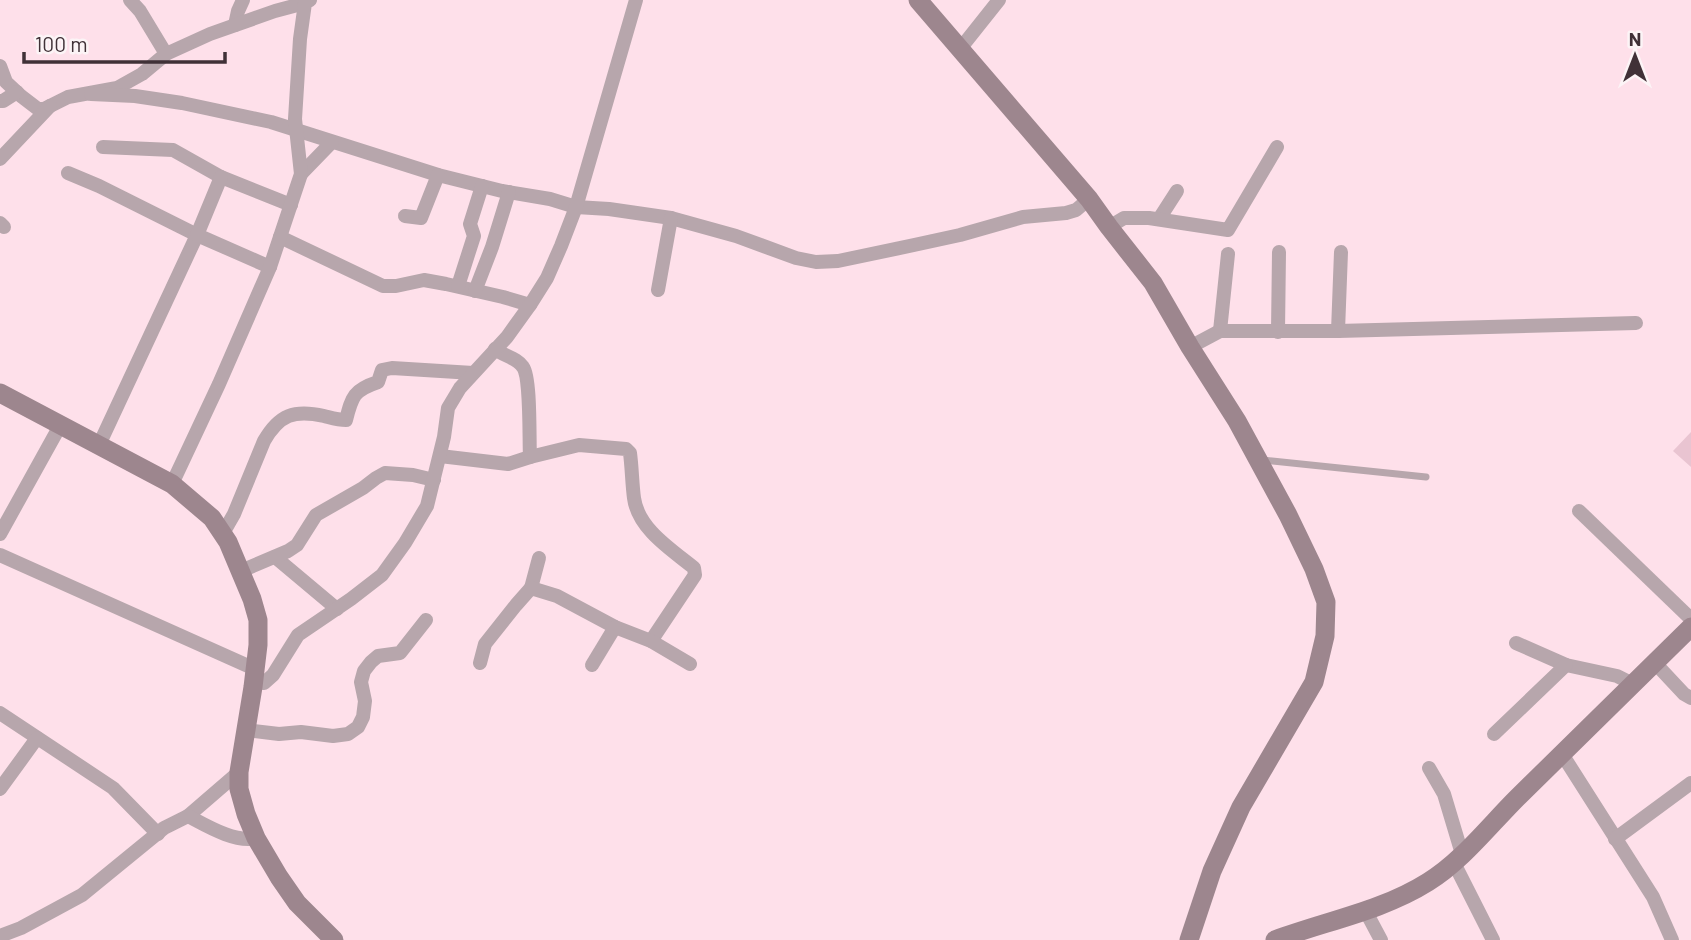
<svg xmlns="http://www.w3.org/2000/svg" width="1691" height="940" viewBox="0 0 1691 940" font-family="Barlow,sans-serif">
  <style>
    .building { fill: #e9c4d1 }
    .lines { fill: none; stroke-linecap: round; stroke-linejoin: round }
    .service { stroke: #b7a6ac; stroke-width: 7 }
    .minor { stroke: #b7a6ac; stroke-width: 14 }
    .secondary { stroke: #9d868e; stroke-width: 19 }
  </style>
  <rect width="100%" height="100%" fill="#fee0ea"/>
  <path class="building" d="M1691,432v35l-18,-16z"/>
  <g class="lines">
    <path class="service" d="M1262,460l164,17"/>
    <g class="minor">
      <path d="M130,0l10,11 26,43"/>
      <path d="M235,25l3,-14 5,-11"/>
      <path d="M960,49l39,-49"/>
      <path d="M0,66l6,16 15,14 17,13h6l24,-12 49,-9 25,-14 24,-20 44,-20 65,-23 30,-8"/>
      <path d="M91,94l44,2 47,7 89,19 167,53 64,16 48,8 26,8 33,2 62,9 65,18 60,22 20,4 22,-1 76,-16 46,-10 63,-18 43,-4 10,-3 13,-11"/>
      <path d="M0,101h3l14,-9"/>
      <path d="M103,147l70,3 48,27 70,28"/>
      <path d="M0,159l50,-53"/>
      <path d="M68,173l31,13 98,49 -98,210"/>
      <path d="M301,174l31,-32"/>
      <path d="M221,177l-24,58 73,32"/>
      <path d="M405,216l16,2 17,-43"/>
      <path d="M1159,219l18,-28"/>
      <path d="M0,223l4,4"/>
      <path d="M1109,227l15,-9h25l79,12 49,-83"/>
      <path d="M280,237l103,49h13l28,-6 22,4 57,13 27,8"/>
      <path d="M458,286l16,-50 -4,-12 12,-38"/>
      <path d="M658,290l13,-72"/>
      <path d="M475,291l17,-44 17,-55"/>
      <path d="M1220,331l8,-77"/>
      <path d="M1338,331l3,-79"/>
      <path d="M1278,332l1,-80"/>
      <path d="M1190,347l30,-16h118l298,-8"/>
      <path d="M495,349c9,7 22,9 28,18 8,11 6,73 7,90"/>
      <path d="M440,456l68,8 22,-7 49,-12 47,4 4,4c2,15 2,30 4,45 4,31 38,52 60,70l1,7 -44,66"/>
      <path d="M172,484l47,-100 51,-117 31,-93 -6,-55 5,-80 5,-36 5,-3"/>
      <path d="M1579,511l112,108"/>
      <path d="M221,532l5,-4 8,-14 30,-73c15,-26 30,-32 60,-25 8,2 14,4 22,4 6,-24 8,-30 32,-38l4,-12 10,-2 81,5"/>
      <path d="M0,534l61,-110"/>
      <path d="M0,555l255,114"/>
      <path d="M275,557l62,52"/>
      <path d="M241,571l47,-20 9,-6 19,-30 47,-27 13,-10 9,-5 28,2 21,5"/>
      <path d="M531,588l8,-30"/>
      <path d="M1516,643l50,22 51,11 16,8"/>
      <path d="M480,663l5,-19 31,-39 15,-17 26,8 58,31 36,14 39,23"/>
      <path d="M1655,663l29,31 7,4"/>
      <path d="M592,665l23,-38"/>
      <path d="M253,682l11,1 9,-8 25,-40 53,-36 31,-24 23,-32 22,-37 17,-69 4,-29 12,-20 47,-51 23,-32 17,-27 14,-32 15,-39 60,-207"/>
      <path d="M0,713l113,75 45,46"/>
      <path d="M246,730l33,4 22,-2 32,4 15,-2 10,-7 5,-10 2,-16 -4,-19 3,-11 7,-9 7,-6 22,-3 26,-33"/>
      <path d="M1494,734l72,-69"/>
      <path d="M1562,754l91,143 19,43"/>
      <path d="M1429,768l15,26 18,60"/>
      <path d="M0,789l37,-51"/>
      <path d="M188,816l51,-44"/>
      <path d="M1615,839l76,-56"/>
      <path d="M1454,863l39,77"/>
      <path d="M1365,910l16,30"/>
      <path d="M0,936l21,-8 61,-33 82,-67 24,-12c19,10 47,27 68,22"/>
    </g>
    <g class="secondary">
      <path d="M918,0l171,199 20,28 44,56 37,64 47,74 51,94 26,54 12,33 -1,34 -11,46 -73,125 -29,64 -23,69"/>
      <path d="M0,393l172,91 40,34 16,24 24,57 6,21v25l-5,42 -14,85v17l7,25 10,24 23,39 18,26 37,37"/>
      <path d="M1275,940c51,-19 107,-29 153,-58 33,-20 61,-56 89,-84 58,-57 116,-114 174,-171"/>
    </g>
  </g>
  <g transform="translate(1635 56)" stroke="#fcf4f6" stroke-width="5" paint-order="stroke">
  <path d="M0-5L12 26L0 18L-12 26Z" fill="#403137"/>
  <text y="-10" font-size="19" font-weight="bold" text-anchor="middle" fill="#403137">N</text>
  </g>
  <path d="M24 52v10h201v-10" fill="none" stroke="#403137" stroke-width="3.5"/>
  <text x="35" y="52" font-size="21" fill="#403137" stroke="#fcf4f6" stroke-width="5" paint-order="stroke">100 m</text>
</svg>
